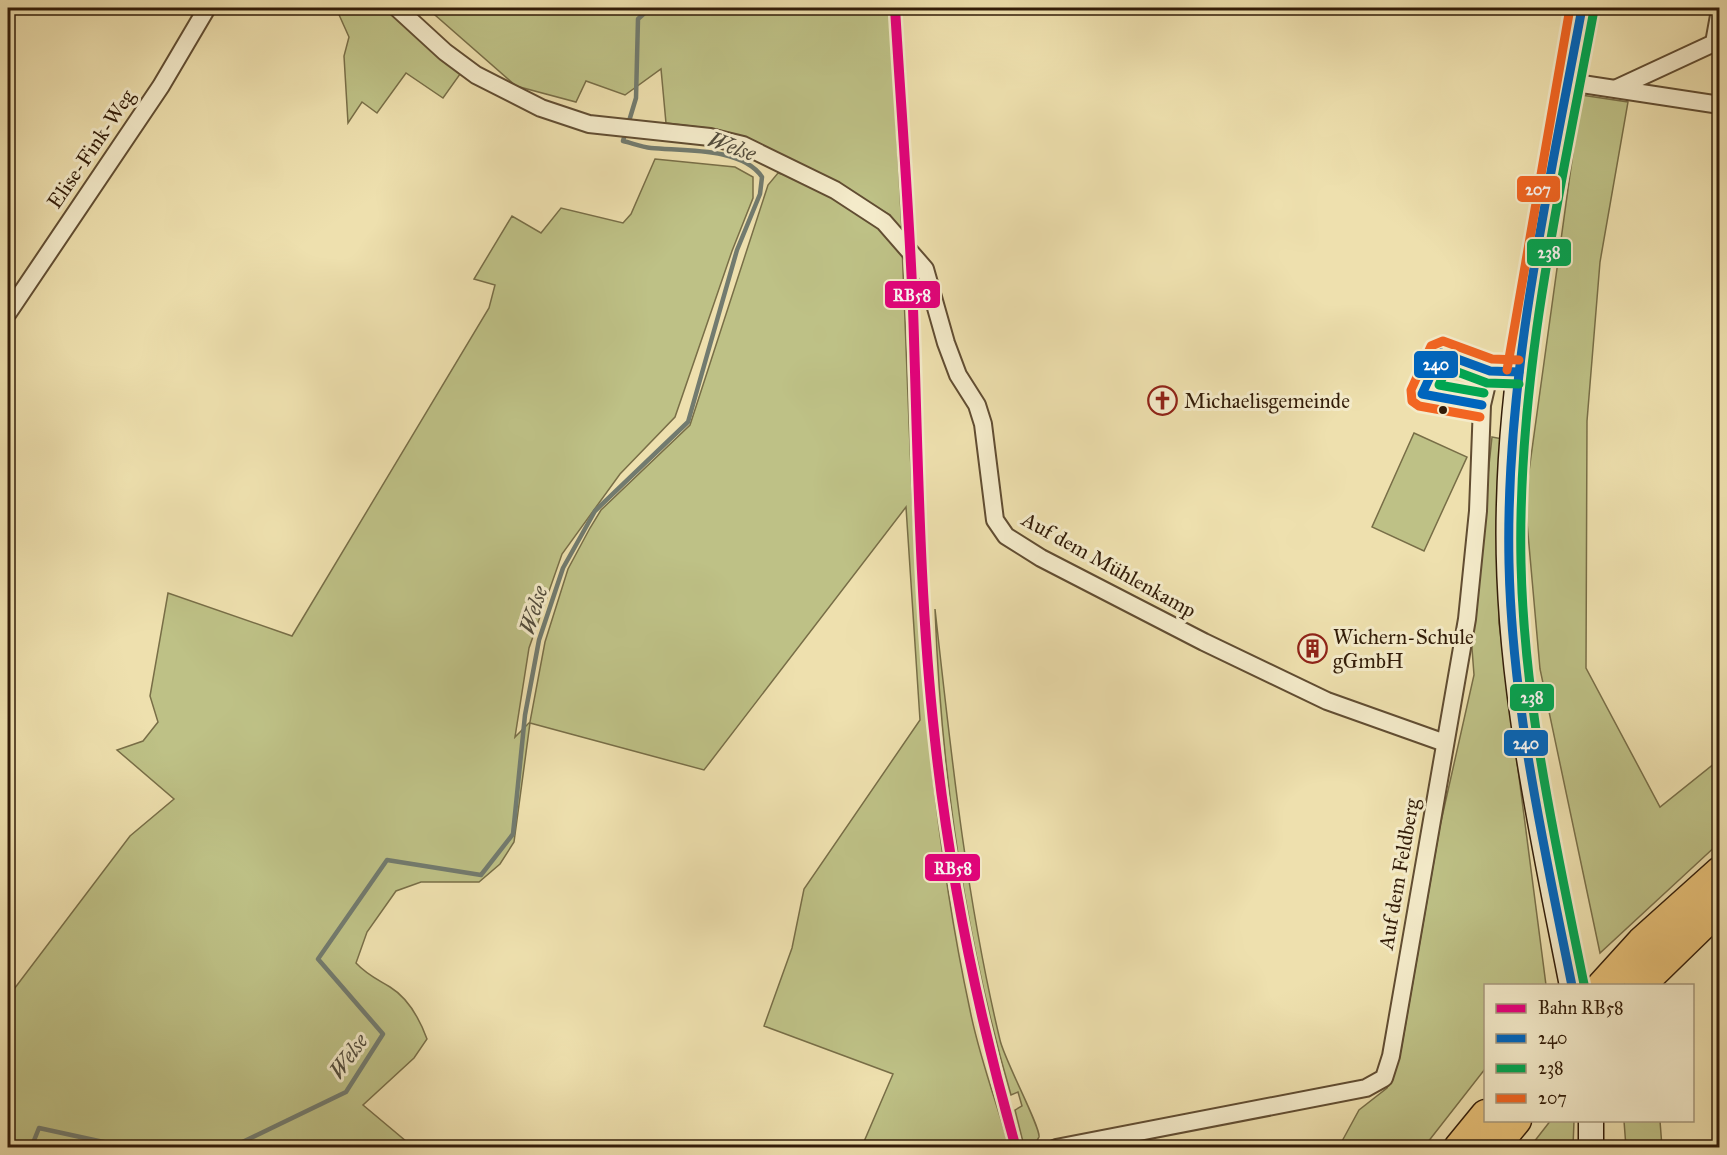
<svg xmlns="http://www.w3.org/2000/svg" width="1727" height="1155" viewBox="0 0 1727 1155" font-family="'IM FELL Great Primer',serif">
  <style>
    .green { fill: #bec186; stroke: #786e47; stroke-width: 1.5 }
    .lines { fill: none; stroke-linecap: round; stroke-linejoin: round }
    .stream { stroke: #727b6f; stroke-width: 4.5 }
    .minor-casing { stroke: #614d32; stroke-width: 20 }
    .secondary-casing { stroke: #321c08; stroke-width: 27 }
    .motorway-casing { stroke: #321c08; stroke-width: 33 }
    .minor { stroke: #f4ebca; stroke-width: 16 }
    .secondary { stroke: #f4ebca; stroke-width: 24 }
    .motorway { stroke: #e7c077; stroke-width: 30 }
    .bus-1-casing { stroke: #f4ebca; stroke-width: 14 }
    .bus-2-casing { stroke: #f4ebca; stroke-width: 14 }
    .bus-3-casing { stroke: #f4ebca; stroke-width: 14 }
    .bus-1 { stroke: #0065bd; stroke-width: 9 }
    .bus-2 { stroke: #00a651; stroke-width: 9 }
    .bus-3 { stroke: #f26522; stroke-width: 9 }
    .rail-1-casing { stroke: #f4ebca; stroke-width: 15 }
    .rail-1 { stroke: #e5007d; stroke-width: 10 }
    .bus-dot { fill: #321c08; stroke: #f4ebca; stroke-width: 2 }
    .labels { text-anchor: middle; stroke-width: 6; stroke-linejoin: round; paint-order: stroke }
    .street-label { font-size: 21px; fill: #321c08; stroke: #f4ebca }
    .poi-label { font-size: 21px; fill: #321c08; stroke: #f4ebca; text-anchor: start }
    .water-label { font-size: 22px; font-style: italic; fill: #524c3c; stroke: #f4ebca }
    .line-badge { stroke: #f4ebca; stroke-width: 2 }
    .badge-label { font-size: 16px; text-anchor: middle; font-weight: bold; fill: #fff }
  </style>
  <rect width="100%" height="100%" fill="#eee0ae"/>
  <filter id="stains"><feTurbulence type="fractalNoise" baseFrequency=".00333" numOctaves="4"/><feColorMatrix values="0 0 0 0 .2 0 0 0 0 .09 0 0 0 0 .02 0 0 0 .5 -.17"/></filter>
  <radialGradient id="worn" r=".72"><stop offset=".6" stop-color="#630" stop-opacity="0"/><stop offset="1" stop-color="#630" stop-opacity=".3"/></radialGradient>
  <g class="green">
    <path d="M336,8h54l73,62 -20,28 -37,-25 -29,40 -15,-11 -14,21 -4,-67 5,-19z"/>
    <path d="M427,8h463l12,223 -12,-10v-6l-135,-74 -39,-12 -50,-6 -5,-54 -36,26 -39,-14 -10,21 -60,-16z"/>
    <path d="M1581,95l47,7 -28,160 -13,159 -1,247 74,139 60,-48 -1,84 -119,110 -60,-284 -15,-169z"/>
    <path d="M655,159l80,8 18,10v21l-21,53 -57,166 -55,57 -58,80 -33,94 -14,89 15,-15 15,-80 23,-73 22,-41 11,-18 89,-85 78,-240 10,-12c42,11 92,44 124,74 11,254 14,513 68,763 9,46 26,91 39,136l-144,1 -2,-3 30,-70 -129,-48 28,-78 12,-59 116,-169 -14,-213 -202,263 -174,-47 -16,119 -14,22 -21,18h-58l-25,9 -29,41 -11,31c11,12 21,16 34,24 18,11 30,33 37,52l-13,19 -51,47 50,42h-405v-150l122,-161 44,-37 -57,-49 26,-9 15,-19 -8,-26 18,-103 124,43 197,-328 6,-23 -21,-6 38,-63 29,17 20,-25 62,15 8,-9z"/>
    <path d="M1414,433l53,24 -43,94 -52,-24z"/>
    <path d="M1492,437l11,2 -4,184 47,362 -60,1 -1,83 -61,78 -82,1 -1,-5 18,-33 28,-22 14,-38 39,-224 34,-151 -3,-40z"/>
    <path d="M935,609c16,144 31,289 65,431 4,19 41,88 39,97 -2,6 -9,8 -15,9l-9,-36 7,-4 -4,-14 -7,3c-46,-158 -70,-323 -76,-486z"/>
    <path d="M1551,1120l23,1 -1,26h-43z"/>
    <path d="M1624,1121h36l2,26h-36z"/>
  </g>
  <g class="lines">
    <g class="stream">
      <path d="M31,1148l8,-20 92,20"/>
      <path d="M230,1148l116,-56 37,-58 -65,-75 69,-99 94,15 32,-41 12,-119 14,-75 24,-72 32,-57 93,-89 49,-172 23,-56 2,-17c-20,-30 -79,-26 -111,-29 -10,-1 -19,-5 -28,-7l13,-43 2,-79 12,-11"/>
    </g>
    <defs>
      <g id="minor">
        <path d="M397,8l48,44 31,23 65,33 48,16 121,13 33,8 92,45 49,32 41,47 21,74 12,32 19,30 6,19 12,96 11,16 35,22 163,84 123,59 118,42"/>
        <path d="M1569,82l151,23"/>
        <path d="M1617,88l97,-45 6,-33"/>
        <path d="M8,313l153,-227 46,-78"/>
        <path d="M1056,1148l310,-60 18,-10 7,-22 76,-437 11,-108 4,-106 8,-34 29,1"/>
      </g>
      <g id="secondary">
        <path d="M1572,986c-31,-159 -68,-320 -63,-482 4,-167 44,-333 73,-496"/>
        <path d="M1591,1120v28"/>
      </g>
      <g id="motorway">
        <path d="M1602,986l40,-44 78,-70"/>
        <path d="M1639,986l81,-79"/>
        <path d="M1459,1148l27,-33"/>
        <path d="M1493,1148l23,-28"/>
      </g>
    </defs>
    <use href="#minor" class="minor-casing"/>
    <use href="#secondary" class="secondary-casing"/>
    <use href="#motorway" class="motorway-casing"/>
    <use href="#minor" class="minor"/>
    <use href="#secondary" class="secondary"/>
    <use href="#motorway" class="motorway"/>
    <defs>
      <g id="bus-1">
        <path d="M1482,405l-60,-11 19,-41 49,18 29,1"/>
        <path d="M1572,986c-28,-140 -60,-280 -63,-423 -4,-187 39,-371 73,-555"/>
      </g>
      <g id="bus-2">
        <path d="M1484,393l-45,-8 8,-17 40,15 32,1"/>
        <path d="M1584,984c-28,-139 -60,-279 -63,-421 -4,-187 39,-370 73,-553"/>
      </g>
      <g id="bus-3">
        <path d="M1507,370l63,-362"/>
        <path d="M1480,417l-61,-11 -7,-5 -1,-11 20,-44 12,-5 49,18 27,1"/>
      </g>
    </defs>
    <use href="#bus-1" class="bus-1-casing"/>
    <use href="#bus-2" class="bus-2-casing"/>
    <use href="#bus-3" class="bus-3-casing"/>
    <use href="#bus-1" class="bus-1"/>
    <use href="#bus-2" class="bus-2"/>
    <use href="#bus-3" class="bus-3"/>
    <defs>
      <path id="rail-1" d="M895,8c6,100 14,200 18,300 5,144 6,288 22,432 15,138 43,274 81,408"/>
    </defs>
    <use href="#rail-1" class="rail-1-casing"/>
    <use href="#rail-1" class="rail-1"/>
  </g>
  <defs>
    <symbol id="church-ring" viewBox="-11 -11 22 22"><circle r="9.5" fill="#f4ebca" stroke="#8f2418" stroke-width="1.5"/><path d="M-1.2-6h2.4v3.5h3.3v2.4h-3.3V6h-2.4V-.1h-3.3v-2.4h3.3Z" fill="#8f2418"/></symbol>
    <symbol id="building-ring" viewBox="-11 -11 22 22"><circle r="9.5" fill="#f4ebca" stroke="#8f2418" stroke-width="1.5"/><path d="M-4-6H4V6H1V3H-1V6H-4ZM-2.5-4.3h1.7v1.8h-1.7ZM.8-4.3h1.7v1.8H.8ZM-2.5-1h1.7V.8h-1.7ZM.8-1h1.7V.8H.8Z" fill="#8f2418"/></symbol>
  </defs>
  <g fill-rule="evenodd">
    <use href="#church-ring" x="1146" y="384" width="33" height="33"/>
    <use href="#building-ring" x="1296" y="632" width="33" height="33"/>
  </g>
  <circle class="bus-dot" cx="1443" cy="410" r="5"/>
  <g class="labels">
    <g class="street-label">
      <text transform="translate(91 149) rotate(-56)" y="7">Elise-Fink-Weg</text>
      <text transform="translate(1109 565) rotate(29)" y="7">Auf dem Mühlenkamp</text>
      <text transform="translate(1399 874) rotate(-80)" y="7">Auf dem Feldberg</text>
    </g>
    <g class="poi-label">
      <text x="1184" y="408">Michaelisgemeinde</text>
      <text x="1333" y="644">Wichern-Schule<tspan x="1333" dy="24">gGmbH</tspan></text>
    </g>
    <g class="water-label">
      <text transform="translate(732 146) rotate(19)" y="8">Welse</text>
      <text transform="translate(533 610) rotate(-73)" y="8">Welse</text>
      <text transform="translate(348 1056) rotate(-54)" y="8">Welse</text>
    </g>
  </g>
  <g class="line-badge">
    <rect x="1516" y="175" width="45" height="28" rx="6" fill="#f26522"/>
    <rect x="1526" y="238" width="46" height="29" rx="6" fill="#00a651"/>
    <rect x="884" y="280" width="57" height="29" rx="6" fill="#e5007d"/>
    <rect x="1413" y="350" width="46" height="29" rx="6" fill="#0065bd"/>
    <rect x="1509" y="683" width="46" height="29" rx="6" fill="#00a651"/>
    <rect x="1503" y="729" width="46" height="28" rx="6" fill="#0065bd"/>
    <rect x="924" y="853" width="57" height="29" rx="6" fill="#e5007d"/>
  </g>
  <g class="badge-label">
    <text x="1538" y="195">207</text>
    <text x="1549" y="258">238</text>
    <text x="912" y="301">RB58</text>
    <text x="1436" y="370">240</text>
    <text x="1532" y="703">238</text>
    <text x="1526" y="749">240</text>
    <text x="953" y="874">RB58</text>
  </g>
  <rect width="1727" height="1155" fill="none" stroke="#eee0ae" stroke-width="30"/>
  <rect x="9" y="9" width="1709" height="1137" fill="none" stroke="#321c08" stroke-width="3"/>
  <rect x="15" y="15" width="1697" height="1125" fill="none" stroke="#321c08" stroke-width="1.5"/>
  <rect x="1484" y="984" width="210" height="138" fill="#f4ebca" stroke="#a6987c" stroke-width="1.5"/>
  <rect x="1496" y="1004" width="30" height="9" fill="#e5007d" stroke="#a6987c" stroke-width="1.5"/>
  <text x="1538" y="1014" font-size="18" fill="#321c08">Bahn RB58</text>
  <rect x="1496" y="1034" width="30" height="9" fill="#0065bd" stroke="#a6987c" stroke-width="1.5"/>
  <text x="1538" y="1044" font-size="18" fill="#321c08">240</text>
  <rect x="1496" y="1064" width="30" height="9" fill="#00a651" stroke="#a6987c" stroke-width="1.5"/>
  <text x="1538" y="1074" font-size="18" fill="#321c08">238</text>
  <rect x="1496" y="1094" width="30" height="9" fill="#f26522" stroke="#a6987c" stroke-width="1.5"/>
  <text x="1538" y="1104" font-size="18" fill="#321c08">207</text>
  <rect width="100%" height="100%" filter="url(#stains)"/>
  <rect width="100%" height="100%" fill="url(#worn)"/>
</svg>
